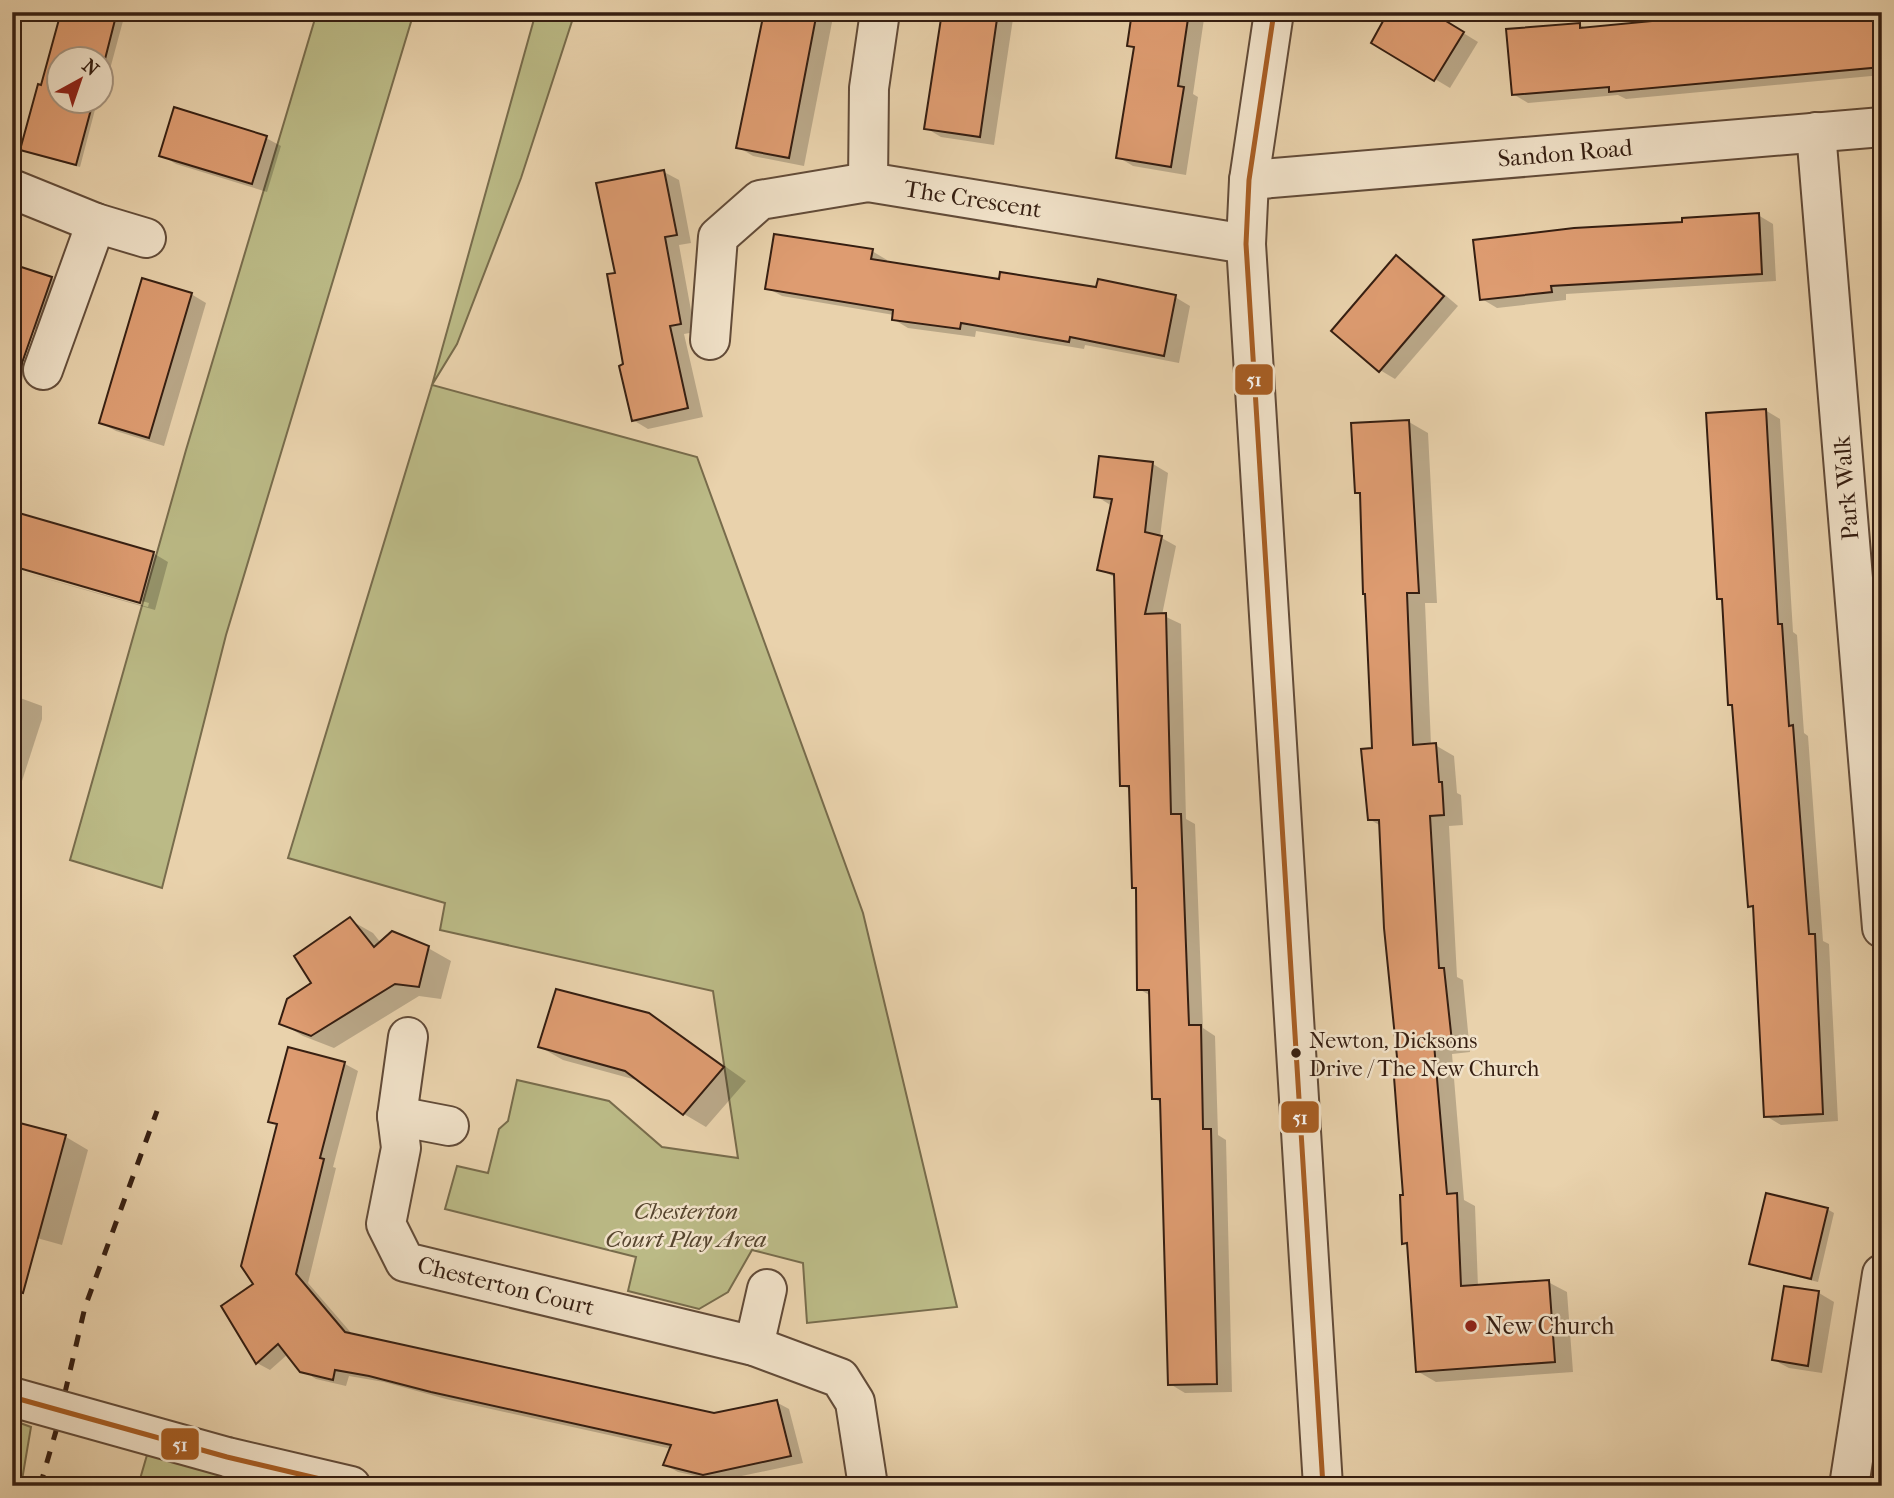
<svg xmlns="http://www.w3.org/2000/svg" width="1894" height="1498" viewBox="0 0 1894 1498" font-family="'IM FELL French Canon',serif">
  <style>
    .green { fill: #bbba86; stroke: #786c4c; stroke-width: 2 }
    .shadow { fill: #0003 }
    .building { fill: #de9c71; stroke: #351e11; stroke-width: 2 }
    .lines { fill: none; stroke-linecap: round; stroke-linejoin: round }
    .minor-casing { stroke: #624b38; stroke-width: 42 }
    .tertiary-casing { stroke: #624b38; stroke-width: 42 }
    .minor { stroke: #f1e2c9; stroke-width: 38 }
    .tertiary { stroke: #f1e2c9; stroke-width: 38 }
    .rail { stroke: #351e11; stroke-width: 5; stroke-dasharray: 12 12; stroke-linecap: butt }
    .tertiary-bridge-casing { stroke: #624b38; stroke-width: 42; stroke-linecap: butt }
    .tertiary-bridge { stroke: #f1e2c9; stroke-width: 38 }
    .bus-1-casing { stroke: #f1e2c9; stroke-width: 10 }
    .bus-1 { stroke: #a85e24; stroke-width: 5 }
    .bus-dot { fill: #351e11; stroke: #f1e2c9; stroke-width: 2.5 }
    .poi-dot { fill: #8f2418; stroke: #f1e2c9; stroke-width: 2.5 }
    .labels { text-anchor: middle; stroke-width: 5; stroke-linejoin: round; paint-order: stroke }
    .bus-label { font-size: 22px; fill: #351e11; stroke: #f1e2c9; text-anchor: start }
    .street-label { font-size: 24px; fill: #351e11; stroke: #f1e2c9 }
    .park-label { font-size: 24px; font-style: italic; fill: #56452e; stroke: #f1e2c9 }
    .poi-label { font-size: 24px; fill: #351e11; stroke: #f1e2c9; text-anchor: start }
    .line-badge { stroke: #f1e2c9; stroke-width: 2.5 }
    .badge-label { font-size: 19px; text-anchor: middle; font-weight: bold; fill: #fff }
  </style>
  <rect width="100%" height="100%" fill="#e9d2ac"/>
  <filter id="stains"><feTurbulence type="fractalNoise" baseFrequency=".00286" numOctaves="4"/><feColorMatrix values="0 0 0 0 .2 0 0 0 0 .09 0 0 0 0 .02 0 0 0 .5 -.17"/></filter>
  <radialGradient id="worn" r=".72"><stop offset=".6" stop-color="#630" stop-opacity="0"/><stop offset="1" stop-color="#630" stop-opacity=".3"/></radialGradient>
  <g class="green">
    <path d="M317,12h97l-188,623 -64,253 -92,-28 116,-410z"/>
    <path d="M536,12h39l-54,166 -64,166 -25,41 265,72 166,456 94,394 -150,16 -4,-60 -51,-13 -24,42 -29,17 -71,-18 8,-34 -191,-48 12,-43 31,7 11,-44 9,-8 9,-41 92,21 53,46 76,11 -25,-167 -273,-61 5,-27 -157,-45 144,-473z"/>
    <path d="M12,1420l19,7 -10,59h-9z"/>
    <path d="M147,1455l130,31h-139z"/>
  </g>
  <g class="shadow">
    <path d="M63,12h34l26,9 -17,63 -4,-1v3v-26h-42v42h37l-17,65 -51,-14 -7,-4z"/>
    <path d="M765,12h69l-30,154 -51,-10 -15,-9z"/>
    <path d="M944,12h70l-20,133 -53,-8 -15,-9z"/>
    <path d="M1134,12h71l-12,82 5,3 -12,78 -53,-9 -15,-9 17,-109 -6,-3z"/>
    <path d="M1429,12l49,30 -28,46 -77,-46z"/>
    <path d="M1882,12v63l-256,24 -8,-4 -90,8 -15,-9 66,-70 8,5z"/>
    <path d="M266,138l15,8 -14,46 -91,-28 -15,-9z"/>
    <path d="M664,172l15,8 12,63 -12,2 16,87 -11,2 19,83 -55,12 -15,-9 -8,-54 -8,-92z"/>
    <path d="M1758,215l15,9 3,57 -210,13v6l-69,8 -15,-9z"/>
    <path d="M872,251l15,9v4l114,17 174,16 15,9 -11,57 -94,-18 -1,4 -108,-18 -1,6 -67,-9 -15,-9 1,-4 -112,-19 -15,-8z"/>
    <path d="M1397,257l14,9 47,40 -63,73 -15,-9z"/>
    <path d="M12,266l40,12 14,9 -15,47 -39,-12z"/>
    <path d="M191,294l15,9 -42,143 -48,-15 -15,-8z"/>
    <path d="M1765,410l15,9 13,213 4,3 7,98 4,3 15,205 6,3 9,177 -57,4 -15,-9 -11,-208 -5,-2 -16,-199 -4,-3 -6,-103 -5,-3z"/>
    <path d="M1409,422l19,11 9,170h-12l6,142h4l19,11 3,37 4,2 2,30 -14,1 8,151 6,3 7,72 -18,2 12,146 11,6 3,81 70,-5 19,10 6,80 -137,10 -19,-11 -8,-125 -6,-3 2,-46 -4,-118 -20,-253 -12,-7 5,-69 -12,-255 -5,-3z"/>
    <path d="M1101,458l52,6 15,9 -8,64 16,9 -14,69 19,9 5,195 9,5 8,204 12,8 3,99 8,5 6,252 -47,1 -15,-9 -9,-281 -7,-5 -3,-102 -12,-7 -1,-100 -4,-2 -3,-97 -9,-5 -6,-207 -17,-9 13,-63 -16,-10z"/>
    <path d="M153,553l15,9 -13,48 -143,-41 136,38 1,-4 -137,-38z"/>
    <path d="M12,695l30,11v13l-30,93z"/>
    <path d="M350,920l23,13 8,10 47,5 23,13 -10,38 -22,-3 -85,52 -31,-12 -22,-13 33,-40z"/>
    <path d="M648,1015l24,14 74,52 -40,46 -22,-13 -44,-33 -77,-21 -23,-13z"/>
    <path d="M345,1064l13,7 -25,96 3,1 -28,115 45,52 361,79 62,-12 13,7 14,54 -85,18 -40,-9 -13,-7 7,-16 -226,-50 -62,-17 -35,-6 -3,10 -30,-7 -14,-9 -14,-16 -18,16 -13,-7 -33,-56 32,-23 23,-158 -9,-5z"/>
    <path d="M12,1122l54,15 22,13 -26,95 -50,-14z"/>
    <path d="M1827,1209l7,4 -16,69 -60,-15 -7,-4z"/>
    <path d="M1785,1288l34,5 15,9 -12,71 -33,-5 -15,-8z"/>
    <path d="M1640,1483l47,3h-47z"/>
  </g>
  <g class="building">
    <path d="M61,12h56l-15,59v-11h-42v42h33l-17,63 -56,-15 18,-66 3,1z"/>
    <path d="M764,12h53l-28,146 -53,-10z"/>
    <path d="M942,12h56l-18,125 -56,-8z"/>
    <path d="M1132,12h57l-11,74 6,1 -13,80 -55,-9 18,-111 -7,-1z"/>
    <path d="M1388,12h43l33,20 -30,49 -63,-38z"/>
    <path d="M1746,12h136v55l-273,25v-5l-97,8 -6,-66 74,-6v5z"/>
    <path d="M174,107l93,29 -15,48 -93,-28z"/>
    <path d="M664,170l13,65 -12,2 16,87 -11,2 18,82 -56,13 -13,-55 4,-2 -16,-90 8,-1 -19,-90z"/>
    <path d="M1759,213l3,61 -211,12 1,6 -72,8 -7,-60 101,-12 108,-6v-4z"/>
    <path d="M774,234l99,15 -2,10 128,20 1,-7 96,15 2,-8 78,16 -12,61 -94,-19 -1,5 -108,-19 -1,6 -68,-9 1,-10 -128,-21z"/>
    <path d="M1396,255l48,41 -65,76 -48,-41z"/>
    <path d="M12,264l40,13 -30,86 -1,18 -9,-1z"/>
    <path d="M142,278l50,15 -43,145 -50,-15z"/>
    <path d="M1766,409l12,215h4l7,102 4,-1 16,209h6l8,180 -59,3 -11,-211 -5,1 -16,-202h-4l-6,-106h-5l-11,-186z"/>
    <path d="M1409,420l10,173h-12l6,152 23,-2 3,39h3l2,33 -14,1 9,152h5l8,74 -18,2 13,150 10,-1 4,93 88,-6 6,82 -139,10 -9,-129 -5,1 -2,-49h3l-9,-118h5l-15,-149 -5,-108h-11l-7,-71 11,-1 -7,-154h-2l-3,-101h-5l-4,-70z"/>
    <path d="M1099,456l54,6 -8,70 17,4 -17,78 21,-1 5,201h10l8,211h12l2,104h8l6,255 -49,1 -8,-286h-8l-3,-109h-12l-1,-102h-4l-3,-102h-9l-6,-212 -17,-4 15,-71 -18,-2z"/>
    <path d="M12,511l142,41 -14,51 -128,-37z"/>
    <path d="M350,917l24,30 18,-16 37,15 -10,41 -24,-3 -84,52 -32,-12 8,-25 24,-16 -17,-27z"/>
    <path d="M556,989l93,24 75,54 -41,48 -58,-44 -87,-24z"/>
    <path d="M288,1047l57,15 -25,96 4,1 -28,115 49,58 369,81 63,-13 14,56 -88,19 -40,-10 8,-20 -240,-53 -62,-16 -34,-6 -2,10 -33,-8 -22,-28 -22,20 -35,-58 32,-22 -12,-18 36,-142 -9,-2z"/>
    <path d="M12,1121l54,14 -43,158 -11,-2z"/>
    <path d="M1766,1193l62,15 -17,71 -62,-15z"/>
    <path d="M1784,1286l35,5 -11,75 -36,-6z"/>
  </g>
  <g class="lines">
    <defs>
      <g id="minor">
        <path d="M880,12l-11,76 -1,94 378,62"/>
        <path d="M1274,12l-25,168 -3,64 77,1242"/>
        <path d="M1816,132l66,796"/>
        <path d="M1249,180l633,-53"/>
        <path d="M12,189l84,34 50,15"/>
        <path d="M710,340l8,-103 42,-37 108,-18"/>
        <path d="M43,370l53,-147"/>
        <path d="M408,1037l-11,79 4,32 -15,76 19,38 349,84 86,32 15,24 13,84"/>
        <path d="M397,1116l52,10"/>
        <path d="M754,1346l13,-57"/>
        <path d="M1849,1486l33,-212"/>
      </g>
      <path id="tertiary" d="M227,1457l124,29"/>
    </defs>
    <use href="#minor" class="minor-casing"/>
    <use href="#tertiary" class="tertiary-casing"/>
    <use href="#minor" class="minor"/>
    <use href="#tertiary" class="tertiary"/>
    <path class="rail" d="M40,1486l16,-55 29,-124 72,-196"/>
    <defs>
      <path id="tertiary-bridge" d="M12,1397l215,60"/>
    </defs>
    <use href="#tertiary-bridge" class="tertiary-bridge-casing"/>
    <use href="#tertiary-bridge" class="tertiary-bridge"/>
    <defs>
      <g id="bus-1">
        <path d="M1274,12l-25,168 -3,64 77,1242"/>
        <path d="M12,1397l215,60 123,29"/>
      </g>
    </defs>
    <use href="#bus-1" class="bus-1-casing"/>
    <use href="#bus-1" class="bus-1"/>
  </g>
  <circle class="bus-dot" cx="1296" cy="1053" r="6"/>
  <circle class="poi-dot" cx="1471" cy="1326" r="7"/>
  <g class="labels">
    <g class="bus-label">
      <text x="1309" y="1048">Newton, Dicksons<tspan x="1309" dy="28">Drive / The New Church</tspan></text>
    </g>
    <g class="street-label">
      <text transform="translate(1565 153) rotate(-5)" y="8">Sandon Road</text>
      <text transform="translate(973 199) rotate(9)" y="8">The Crescent</text>
      <text transform="translate(1846 488) rotate(-95)" y="8">Park Walk</text>
      <text transform="translate(506 1286) rotate(14)" y="8">Chesterton Court</text>
    </g>
    <g class="park-label">
      <text x="686" y="1219">Chesterton<tspan x="686" dy="28">Court Play Area</tspan></text>
    </g>
    <g class="poi-label">
      <text x="1485" y="1334">New Church</text>
    </g>
  </g>
  <g class="line-badge">
    <rect x="1234" y="363" width="40" height="33" rx="7" fill="#a85e24"/>
    <rect x="1280" y="1100" width="40" height="34" rx="7" fill="#a85e24"/>
    <rect x="160" y="1427" width="40" height="34" rx="7" fill="#a85e24"/>
  </g>
  <g class="badge-label">
    <text x="1254" y="386">51</text>
    <text x="1300" y="1124">51</text>
    <text x="180" y="1451">51</text>
  </g>
  <rect width="1894" height="1498" fill="none" stroke="#e9d2ac" stroke-width="42"/>
  <rect x="14" y="14" width="1866" height="1470" fill="none" stroke="#351e11" stroke-width="3.5"/>
  <rect x="21" y="21" width="1852" height="1456" fill="none" stroke="#351e11" stroke-width="2"/>
  <g transform="translate(80 80) rotate(40)"><circle r="33" fill="#f1e2c9" stroke="#a6947f" stroke-width="2"/>
  <path d="M0-5L12 26L0 18L-12 26Z" fill="#8f2418"/>
  <text y="-10" font-size="19" font-weight="bold" text-anchor="middle" fill="#351e11">N</text>
  </g>
  <rect width="100%" height="100%" filter="url(#stains)"/>
  <rect width="100%" height="100%" fill="url(#worn)"/>
</svg>
